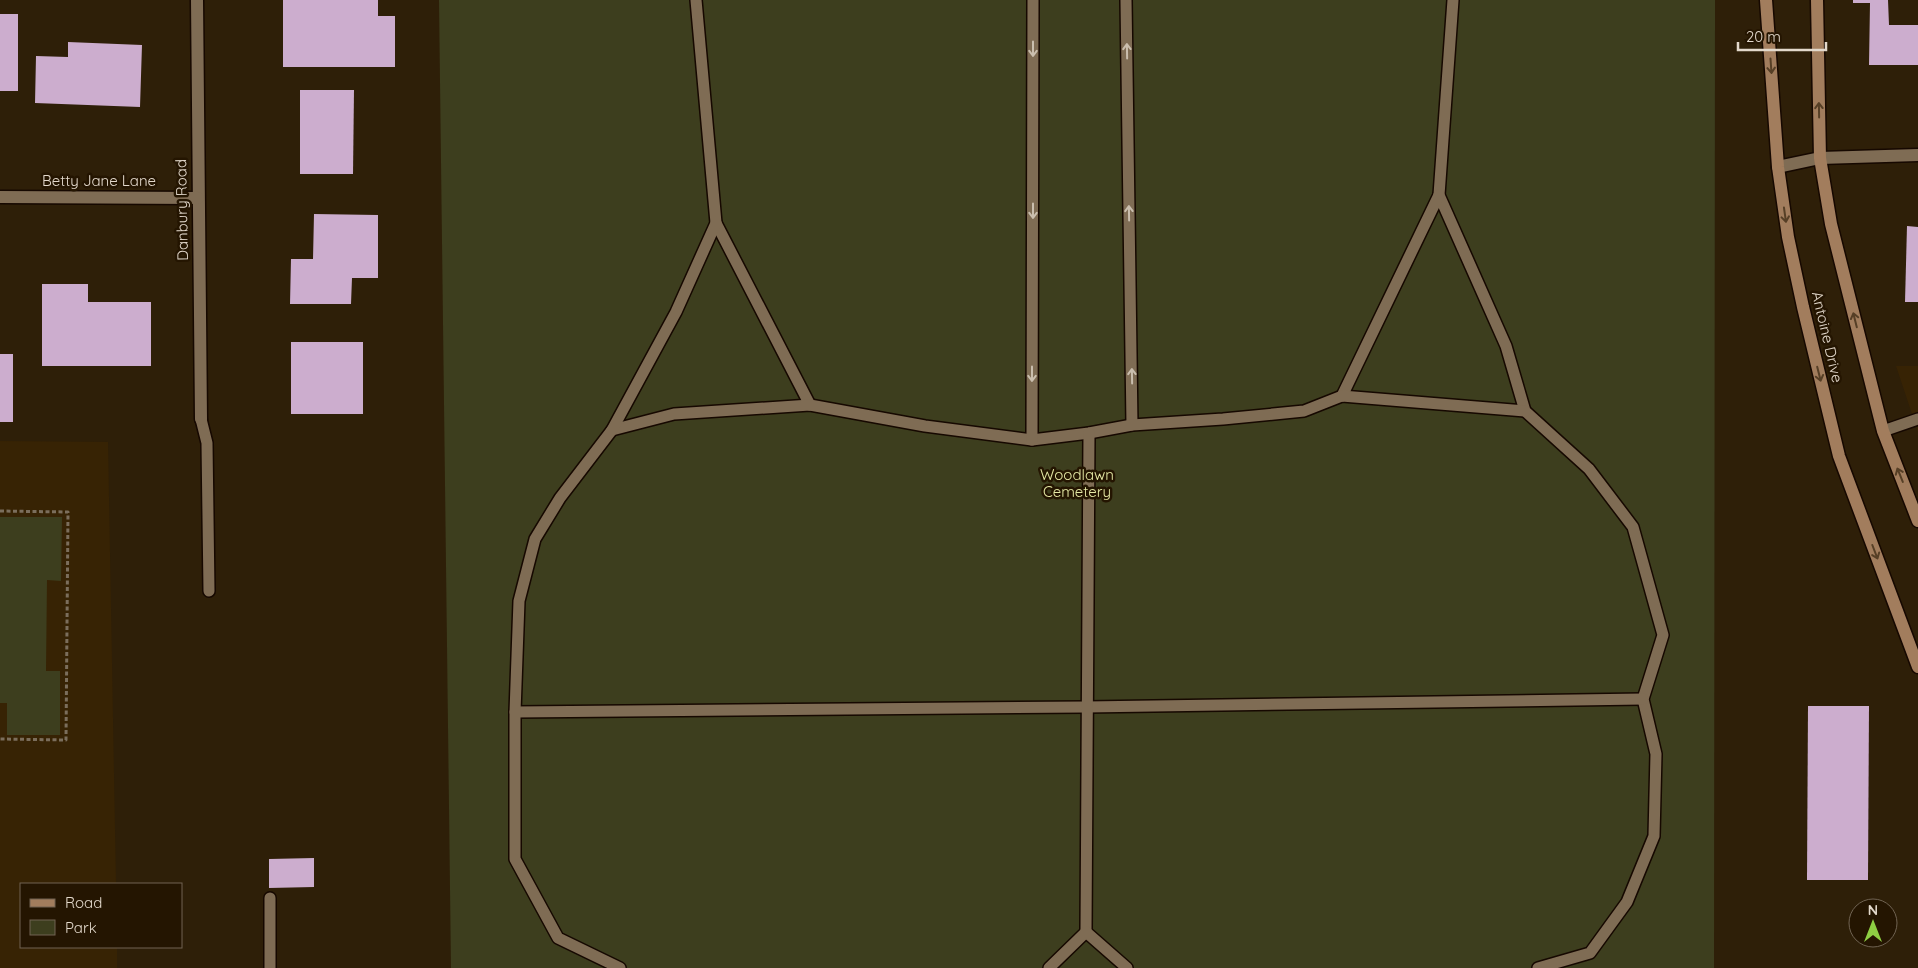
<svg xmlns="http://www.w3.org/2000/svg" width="1918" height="968" viewBox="0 0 1918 968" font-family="Quicksand,sans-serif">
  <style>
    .built { fill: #372304 }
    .green { fill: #3d3e1e }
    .building { fill: #ccadce }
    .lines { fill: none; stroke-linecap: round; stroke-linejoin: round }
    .service-casing { stroke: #160800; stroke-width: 14 }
    .minor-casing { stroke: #160800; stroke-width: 15 }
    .secondary-casing { stroke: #160800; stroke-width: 15 }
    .path { stroke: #7b6e5c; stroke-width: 3; stroke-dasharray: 4 2.5; stroke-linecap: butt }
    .service { stroke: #7f6c54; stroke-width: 11 }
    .minor { stroke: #7f6c54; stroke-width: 12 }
    .secondary { stroke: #a27d5d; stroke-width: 12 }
    .oneway { stroke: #cabeae }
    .oneway2 { stroke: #563f26 }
    .labels { text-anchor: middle; stroke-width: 5; stroke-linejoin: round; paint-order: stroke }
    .street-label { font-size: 15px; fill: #e3d9cc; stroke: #241501 }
    .park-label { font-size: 15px; fill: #e6e9a5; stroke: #241501 }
  </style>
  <rect width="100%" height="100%" fill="#2e1f08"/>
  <g class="built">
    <path d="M1896,366h22v66z"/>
    <path d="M0,441l108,1 8,442h-95v63h96v21h-117z"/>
  </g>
  <g class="green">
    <path d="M439,0h1276l-1,968h-1263z"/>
    <path d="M0,517h62l-1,64 -14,-1 -1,91h14v64h-53v-32h-7z"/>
  </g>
  <g class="building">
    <path d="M283,0h95v16h17v51h-112z"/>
    <path d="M1853,0h35l1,25h29v40h-49l1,-62h-17z"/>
    <rect x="0" y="14" width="18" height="77"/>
    <path d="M68,42l74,3 -2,62 -105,-4 1,-47 32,1z"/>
    <path d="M300,90h54l-1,84h-53z"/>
    <path d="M314,214l64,1v63h-26l-1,26h-61l1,-45h22z"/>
    <path d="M1907,226l11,1v75h-13z"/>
    <path d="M42,284h46v18h63v64h-109z"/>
    <rect x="291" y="342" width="72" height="72"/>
    <rect x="0" y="354" width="13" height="68"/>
    <path d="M1808,706h61l-1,174h-61z"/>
    <path d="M314,858v29l-45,1v-29z"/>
  </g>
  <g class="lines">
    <defs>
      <g id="service">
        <path d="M1126,0l6,425"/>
        <path d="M1453,0l-14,195 67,151 19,65 64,58 44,58 30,108 -20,64 13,55 -2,82 -27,66 -37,51 -52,15"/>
        <path d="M716,223l94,182"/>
        <path d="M1342,396l97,-201"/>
        <path d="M201,419l6,24 2,148"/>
        <path d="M612,430l62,-16 136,-9 115,21 107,14 57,-7 43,-8 91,-6 81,-8 38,-15 183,15"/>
        <path d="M1883,431l35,-12"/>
        <path d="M1032,440l1,-440"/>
        <path d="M515,712l571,-5 557,-8"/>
        <path d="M270,898v70"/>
        <path d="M1086,932l3,-499"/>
        <path d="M620,968l-62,-30 -43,-79v-147l4,-111 16,-62 25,-41 52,-68 64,-118 40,-89 -20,-223"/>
        <path d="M1049,968l37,-36 41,36"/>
      </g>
      <g id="minor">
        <path d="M197,0l4,419"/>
        <path d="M1778,167l42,-9 98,-3"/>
        <path d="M0,197l198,1"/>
      </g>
      <g id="secondary">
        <path d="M1766,0l12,167 10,70 15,70 36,149 79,211"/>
        <path d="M1817,0l3,158 11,66 52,207 35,90"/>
      </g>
    </defs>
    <use href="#service" class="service-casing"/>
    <use href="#minor" class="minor-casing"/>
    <use href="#secondary" class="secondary-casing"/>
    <path class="path" d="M0,511l68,1 -2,228 -66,-1"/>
    <use href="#service" class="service"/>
    <use href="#minor" class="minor"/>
    <use href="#secondary" class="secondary"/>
  </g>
  <defs><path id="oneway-shaft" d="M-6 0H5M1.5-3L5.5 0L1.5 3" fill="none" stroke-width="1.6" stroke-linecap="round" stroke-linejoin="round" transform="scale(1.25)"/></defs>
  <g class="oneway">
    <use href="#oneway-shaft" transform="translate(1033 49) rotate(90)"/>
    <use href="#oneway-shaft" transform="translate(1127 51) rotate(-91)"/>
    <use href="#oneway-shaft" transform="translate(1033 211) rotate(90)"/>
    <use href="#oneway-shaft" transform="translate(1129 213) rotate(-91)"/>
    <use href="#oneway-shaft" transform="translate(1032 374) rotate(90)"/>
    <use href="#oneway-shaft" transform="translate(1132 376) rotate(-91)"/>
  </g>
  <g class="oneway2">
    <use href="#oneway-shaft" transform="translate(1771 66) rotate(86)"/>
    <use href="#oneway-shaft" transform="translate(1819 110) rotate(-91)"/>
    <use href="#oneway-shaft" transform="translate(1785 215) rotate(82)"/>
    <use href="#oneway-shaft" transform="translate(1855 320) rotate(-104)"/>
    <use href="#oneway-shaft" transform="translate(1819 374) rotate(76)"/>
    <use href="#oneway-shaft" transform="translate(1900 475) rotate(-112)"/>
    <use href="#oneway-shaft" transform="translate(1875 552) rotate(69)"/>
  </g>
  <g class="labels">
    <g class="street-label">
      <text x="99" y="186">Betty Jane Lane</text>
      <text transform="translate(182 210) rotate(-91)" y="5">Danbury Road</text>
      <text transform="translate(1827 337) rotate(77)" y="5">Antoine Drive</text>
    </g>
    <g class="park-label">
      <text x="1077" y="480">Woodlawn<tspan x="1077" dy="17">Cemetery</tspan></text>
    </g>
  </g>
  <rect x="20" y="883" width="162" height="65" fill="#241501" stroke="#706352"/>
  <rect x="30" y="899" width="25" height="8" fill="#a27d5d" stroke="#706352"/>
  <text x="65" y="908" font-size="15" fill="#e3d9cc">Road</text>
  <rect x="30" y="920" width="25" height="15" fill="#3d3e1e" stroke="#706352"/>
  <text x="65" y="933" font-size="15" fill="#e3d9cc">Park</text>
  <g transform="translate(1873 923)"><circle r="24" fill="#241501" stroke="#706352"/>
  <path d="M0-4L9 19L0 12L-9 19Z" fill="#8ece43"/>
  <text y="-8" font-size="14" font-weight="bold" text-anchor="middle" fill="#e3d9cc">N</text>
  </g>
  <path d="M1738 42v8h88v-8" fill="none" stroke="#e3d9cc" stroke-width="2.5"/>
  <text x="1746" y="42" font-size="15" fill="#e3d9cc" stroke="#241501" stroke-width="4" paint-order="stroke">20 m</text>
</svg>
